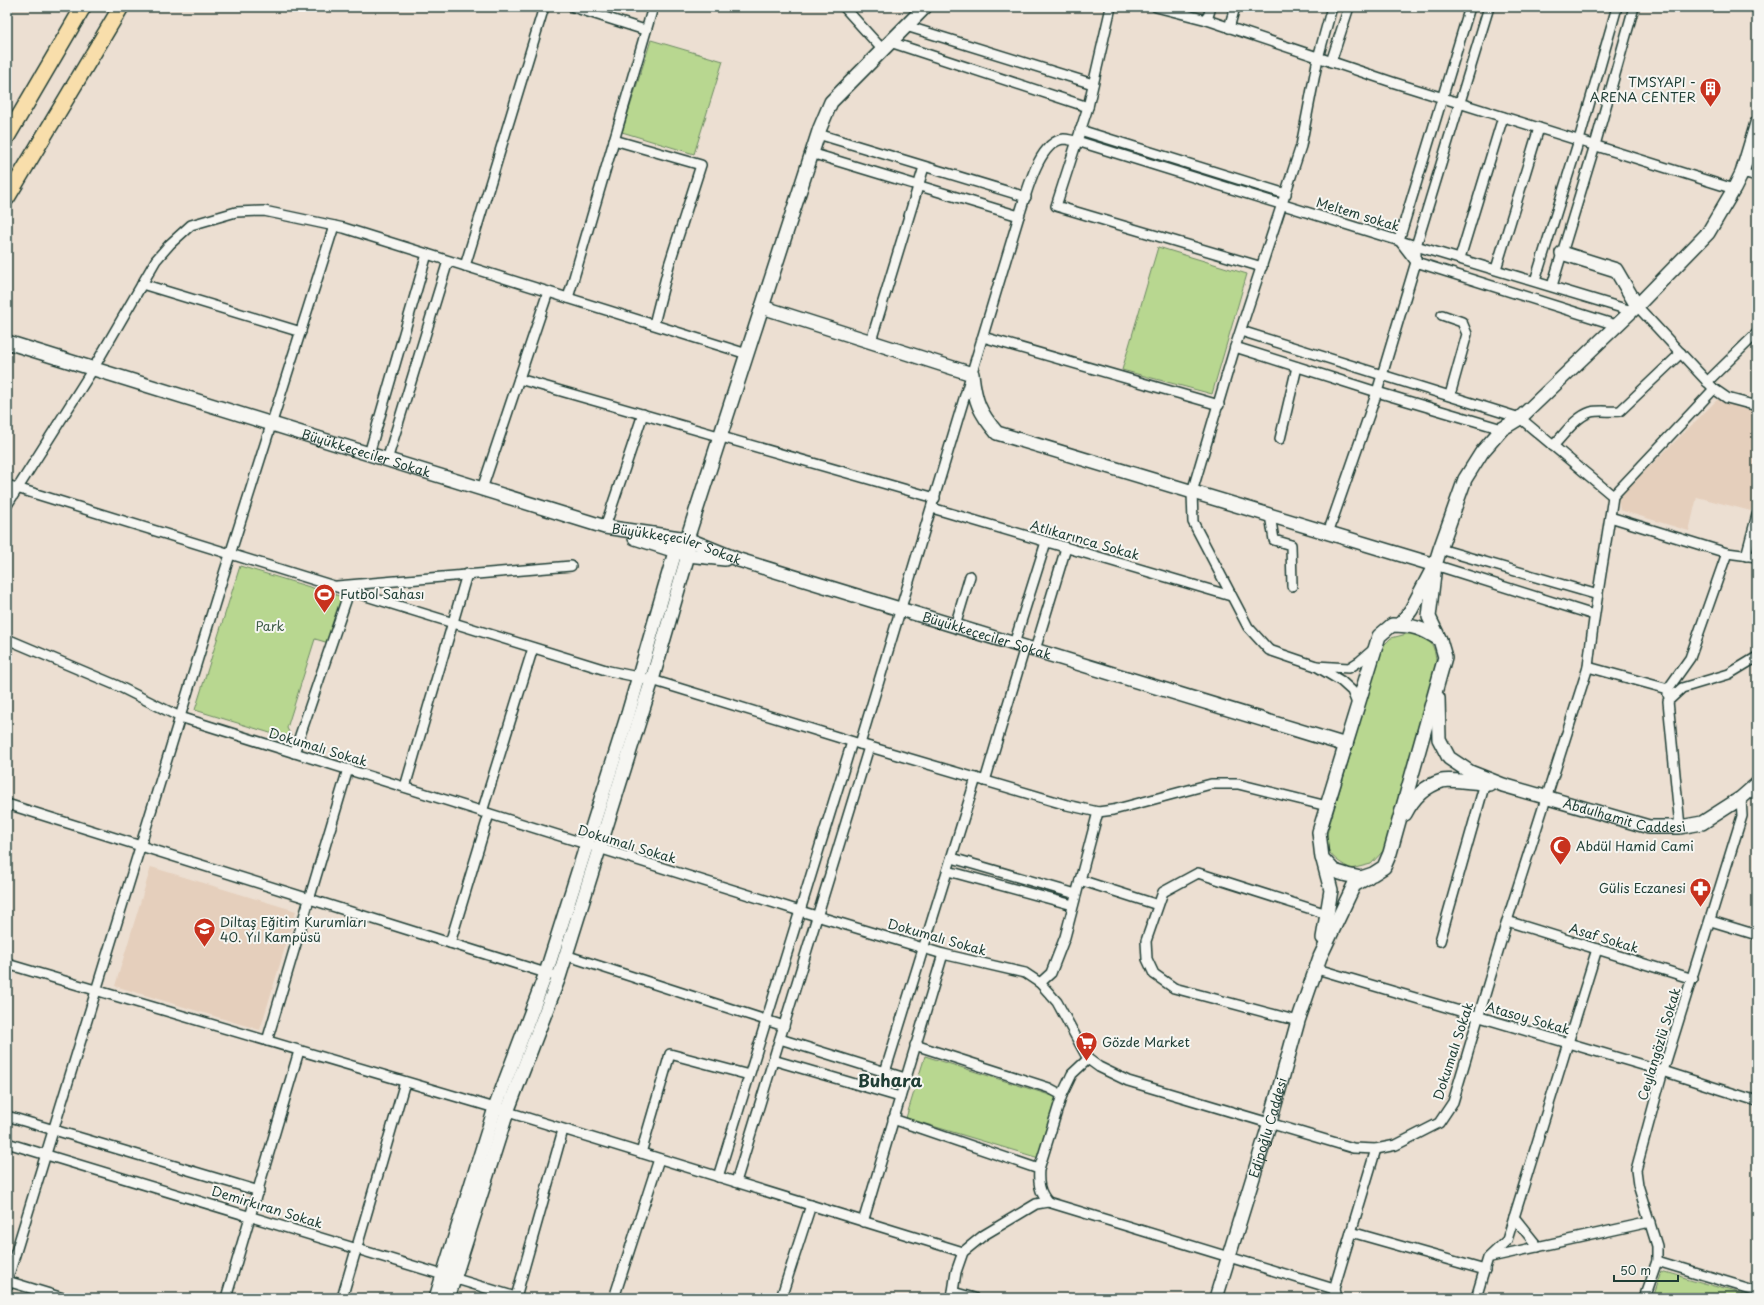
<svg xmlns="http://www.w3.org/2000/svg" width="1764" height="1305" viewBox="0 0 1764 1305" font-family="'Playpen Sans',sans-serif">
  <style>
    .built { fill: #e5cfbc }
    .green { fill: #b8d790; stroke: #6c8a62 }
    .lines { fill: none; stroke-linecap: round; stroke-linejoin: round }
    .street-casing { stroke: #1f3d34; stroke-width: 12 }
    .secondary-casing { stroke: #1f3d34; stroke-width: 16 }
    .primary-casing { stroke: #1f3d34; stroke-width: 18 }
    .street { stroke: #f6f6f2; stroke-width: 9 }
    .secondary { stroke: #f6f6f2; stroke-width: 13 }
    .primary { stroke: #f8deab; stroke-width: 15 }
    .labels { text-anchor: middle; stroke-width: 4; stroke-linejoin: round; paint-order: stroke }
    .poi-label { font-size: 13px; fill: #1f3d34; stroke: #f6f6f2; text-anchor: start }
    .street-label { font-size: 13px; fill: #1f3d34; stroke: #f6f6f2 }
    .park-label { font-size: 13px; fill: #3e5c46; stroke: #f6f6f2 }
    .district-label { font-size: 17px; font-weight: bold; fill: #1f3d34; stroke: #f6f6f2 }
  </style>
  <rect width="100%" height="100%" fill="#ecdfd2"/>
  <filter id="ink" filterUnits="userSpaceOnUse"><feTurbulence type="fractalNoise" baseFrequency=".025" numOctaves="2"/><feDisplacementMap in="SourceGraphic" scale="8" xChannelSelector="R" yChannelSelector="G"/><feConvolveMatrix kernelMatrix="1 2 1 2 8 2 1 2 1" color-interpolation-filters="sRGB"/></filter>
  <g filter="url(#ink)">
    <g class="built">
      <path d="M1718,399l39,13v79l-6,20 -54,-14 -8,34 -69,-21 -2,-10 7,-9z"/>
      <path d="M151,867l145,44 -36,119 -145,-44z"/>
    </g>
    <g class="green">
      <path d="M651,40l72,21 -29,93 -72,-22z"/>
      <path d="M1158,247l89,27 -35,120 -90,-24z"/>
      <path d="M240,566l103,31 -14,46 -14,-4 -28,89 6,12 -98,-30z"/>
      <path d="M1411,633c22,4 24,14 26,35l-53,182 -13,14 -20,5c-18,-10 -28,-17 -23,-39l54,-183 9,-9z"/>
      <path d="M925,1056l131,41 -17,61 -133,-40z"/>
      <path d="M1661,1271l93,26 -1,1h-101z"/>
    </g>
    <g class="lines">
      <defs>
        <g id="street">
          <path d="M573,7l72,23"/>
          <path d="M844,7l38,42"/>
          <path d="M1111,7l-23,100 -32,99 206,61"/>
          <path d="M1156,7l51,13 185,62 342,107"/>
          <path d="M1489,7l-73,239v16l200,63"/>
          <path d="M1207,20l4,-13"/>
          <path d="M906,26l187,58"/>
          <path d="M1229,28l6,-21"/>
          <path d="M890,42l198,65"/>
          <path d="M1331,62l18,-55"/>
          <path d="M1080,130l206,64"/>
          <path d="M818,134l208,63"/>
          <path d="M614,140l87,25 -32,100 -15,59"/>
          <path d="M811,153l208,63"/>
          <path d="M1742,173l15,4"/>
          <path d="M1460,258l43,-141"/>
          <path d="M465,266l79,-259"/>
          <path d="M1496,269l43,-141"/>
          <path d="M1535,281l44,-141 38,-133"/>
          <path d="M142,284l159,48"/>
          <path d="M1552,286l43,-141 39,-138"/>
          <path d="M568,298l85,-291"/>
          <path d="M1442,315l20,7 5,12 -17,61"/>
          <path d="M1241,331l279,87 93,78 101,-107 -77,-83"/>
          <path d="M983,337l236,68"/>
          <path d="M871,341l53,-174"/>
          <path d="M1235,347l142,45 125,37"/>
          <path d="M519,379l416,119"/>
          <path d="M1707,382l50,-49"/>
          <path d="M1714,389l13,9 30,8"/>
          <path d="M1280,439l17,-72"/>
          <path d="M1553,446c11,-11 22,-29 38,-34 8,-2 20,0 29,-1l61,-58"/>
          <path d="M369,454l58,-200"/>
          <path d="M387,460l61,-199"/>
          <path d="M7,485l602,186 43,9 208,64 207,61 31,7 15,-2 98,-26h27l89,22"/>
          <path d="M482,489l66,-197"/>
          <path d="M7,505l86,-136 63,-109 14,-16 21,-19 45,-13 28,-1 80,17 403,126"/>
          <path d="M932,508l299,88"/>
          <path d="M1270,515l4,25 17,5 1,41"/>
          <path d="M1610,517l117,36 30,4"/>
          <path d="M605,527l38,-113"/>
          <path d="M1328,533l49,-141 39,-130 -17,-22 71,-233"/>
          <path d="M1440,549l158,46"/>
          <path d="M1746,556l11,-41"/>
          <path d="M1435,565l159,50"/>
          <path d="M337,586l234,-20"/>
          <path d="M955,626l15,-50"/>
          <path d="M7,639l111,47 62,31 620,194 143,43 82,19 15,10 17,19 31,57 11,8 29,14 225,67 23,1 20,-4 43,-22 14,-21 54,-181 81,-254c6,-58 17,-114 25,-171"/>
          <path d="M1014,644l32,-102"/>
          <path d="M1035,650l31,-102"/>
          <path d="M1316,666l-47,-16 -21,-23 -55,-105 -1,-30 43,-145 66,-201 17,-88 14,-51"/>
          <path d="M1588,667l80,22v6"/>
          <path d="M1668,689l22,-31 37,-105"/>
          <path d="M1358,706l-6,-15 -11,-10 -25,-15 33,2 11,-7 14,-12"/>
          <path d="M860,744l159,-528c7,-20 19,-75 45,-77 4,0 9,2 13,2l339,105 216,65"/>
          <path d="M294,753l55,-161"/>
          <path d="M985,781l40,-134"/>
          <path d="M405,787l62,-213"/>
          <path d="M7,804l545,171"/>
          <path d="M482,812l51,-164"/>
          <path d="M1680,827l-12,-126 14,-13 47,-14 28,-17"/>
          <path d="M952,858l124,36"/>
          <path d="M948,871l125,34"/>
          <path d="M1080,880l78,25"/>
          <path d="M1507,921l186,58"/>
          <path d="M1711,921l46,14"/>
          <path d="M1440,941l45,-158"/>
          <path d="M450,943l39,-129"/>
          <path d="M565,955l219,71"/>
          <path d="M7,964l488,144 468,144"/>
          <path d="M1317,969l346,102 94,30"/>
          <path d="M1040,983l11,-10 14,-36 33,-125"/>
          <path d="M1298,1021l-124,-33 -20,-14 -7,-15 -1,-18 17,-49 35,-19 129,41"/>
          <path d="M780,1039l125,39"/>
          <path d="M267,1041l81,-272"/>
          <path d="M915,1045l134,43 13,7"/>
          <path d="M773,1060l127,37"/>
          <path d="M885,1072l91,-294"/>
          <path d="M7,1116l252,75"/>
          <path d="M893,1119l146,50c-1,13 0,23 9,33"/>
          <path d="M7,1143l512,155"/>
          <path d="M641,1153l29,-99 79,21"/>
          <path d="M1039,1169l23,-74 10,-21 16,-15"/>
          <path d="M718,1177l134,-435"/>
          <path d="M736,1182l133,-435"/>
          <path d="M1514,1217l24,30"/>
          <path d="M863,1222l80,-268"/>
          <path d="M1351,1232l134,38"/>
          <path d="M1491,1257l159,-35"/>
          <path d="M1657,1261l100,30"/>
          <path d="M7,1281l215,-701 112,-354"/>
          <path d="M7,1281l56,17"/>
          <path d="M953,1292l21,6"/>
          <path d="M516,1297l47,-167"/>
          <path d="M226,1298l73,-247"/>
          <path d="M342,1298l63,-216"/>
          <path d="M614,1298l45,-139"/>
          <path d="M781,1298l30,-93"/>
          <path d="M952,1298l4,-26 7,-20 21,-17 52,-31 12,-2 286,87"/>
          <path d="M1336,1298l-2,-9 42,-140"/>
          <path d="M1476,1298l12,-40 19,-18 90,-291"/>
          <path d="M1644,1298l13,-37v-15l-19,-61 -2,-15 27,-99 79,-255 -1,-18"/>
        </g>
        <g id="secondary">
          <path d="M1562,253l54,17 21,36"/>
          <path d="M762,307l210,67c3,27 7,38 25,59l438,132"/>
          <path id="s1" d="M7,342l598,185 82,12 52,21 607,185"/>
          <path d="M635,538l53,17 37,4"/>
          <path d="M1392,625c20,0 31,3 48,15l5,17 -55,196 -6,14 -11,7 -12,4 -14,-3 -13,-4 -12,-13 -3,-26 60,-196z"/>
          <path d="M1400,625l11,-15 20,-38"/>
          <path d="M1440,640l-11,-23 6,-52 5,-16 25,-70 17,-27 20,-23 18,-11 117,-112 71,-73 26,-44 8,-16 15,-50"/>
          <path id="s2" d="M1438,698l1,41 10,19 21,14 33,13 146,42h31l22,-4 39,-25 16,-14"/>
          <path d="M1405,814c8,-16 20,-28 37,-33 6,-2 39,2 47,3"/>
          <path d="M1323,860l8,30 -8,48"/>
          <path d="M436,1298l59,-190 51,-135 82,-259 47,-162 12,-13"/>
          <path d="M448,1298l59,-186 52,-135 93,-297 36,-125 -1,-16 133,-411 11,-26 94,-95"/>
          <path id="s3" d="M1216,1298l54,-176 28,-101 22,-64 34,-72 14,-8"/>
        </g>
        <g id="primary">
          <path d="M7,137l76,-130"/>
          <path d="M7,198l114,-191"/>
        </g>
      </defs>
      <use href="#street" class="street-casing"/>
      <use href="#secondary" class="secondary-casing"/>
      <use href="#primary" class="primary-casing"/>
      <use href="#street" class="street"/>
      <use href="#secondary" class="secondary"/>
      <use href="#primary" class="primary"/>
    </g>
  </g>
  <defs>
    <symbol id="building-pin" viewBox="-11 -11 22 30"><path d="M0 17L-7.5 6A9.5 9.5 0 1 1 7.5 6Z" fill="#c8321e" stroke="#f6f6f2"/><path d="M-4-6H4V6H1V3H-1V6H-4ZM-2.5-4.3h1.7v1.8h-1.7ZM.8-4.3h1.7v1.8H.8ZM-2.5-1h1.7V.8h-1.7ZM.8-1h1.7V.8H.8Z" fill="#fff"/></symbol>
    <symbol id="stadium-pin" viewBox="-11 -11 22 30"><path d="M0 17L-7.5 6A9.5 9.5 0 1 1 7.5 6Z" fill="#c8321e" stroke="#f6f6f2"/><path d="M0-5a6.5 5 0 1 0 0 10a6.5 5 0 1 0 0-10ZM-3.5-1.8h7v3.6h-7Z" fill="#fff"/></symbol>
    <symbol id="mosque-pin" viewBox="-11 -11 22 30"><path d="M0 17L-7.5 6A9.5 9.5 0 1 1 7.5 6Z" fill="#c8321e" stroke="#f6f6f2"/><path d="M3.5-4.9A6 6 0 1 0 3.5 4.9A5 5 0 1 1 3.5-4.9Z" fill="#fff"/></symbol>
    <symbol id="pharmacy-pin" viewBox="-11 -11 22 30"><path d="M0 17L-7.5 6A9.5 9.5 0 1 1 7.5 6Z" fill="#c8321e" stroke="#f6f6f2"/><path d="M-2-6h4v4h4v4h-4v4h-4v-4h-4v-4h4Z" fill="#fff"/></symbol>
    <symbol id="school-pin" viewBox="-11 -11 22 30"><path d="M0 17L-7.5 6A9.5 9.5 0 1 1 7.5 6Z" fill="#c8321e" stroke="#f6f6f2"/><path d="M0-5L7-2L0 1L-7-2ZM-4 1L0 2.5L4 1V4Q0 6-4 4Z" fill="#fff"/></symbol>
    <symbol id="supermarket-pin" viewBox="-11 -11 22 30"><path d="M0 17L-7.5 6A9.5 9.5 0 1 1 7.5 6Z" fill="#c8321e" stroke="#f6f6f2"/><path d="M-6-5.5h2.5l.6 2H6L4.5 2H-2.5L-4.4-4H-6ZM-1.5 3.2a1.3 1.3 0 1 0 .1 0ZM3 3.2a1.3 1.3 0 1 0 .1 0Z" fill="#fff"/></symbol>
  </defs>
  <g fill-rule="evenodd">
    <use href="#building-pin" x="1698" y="76" width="25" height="34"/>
    <use href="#stadium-pin" x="312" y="582" width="25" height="34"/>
    <use href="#mosque-pin" x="1548" y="834" width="25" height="34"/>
    <use href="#pharmacy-pin" x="1688" y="876" width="25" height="34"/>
    <use href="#school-pin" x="192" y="916" width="25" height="34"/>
    <use href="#supermarket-pin" x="1074" y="1030" width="25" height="34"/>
  </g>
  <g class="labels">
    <g class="poi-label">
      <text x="1696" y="87" text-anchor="end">TMSYAPI -<tspan x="1696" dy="15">ARENA CENTER</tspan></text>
      <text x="340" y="599">Futbol Sahası</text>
      <text x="1576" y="851">Abdül Hamid Cami</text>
      <text x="1686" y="893" text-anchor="end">Gülis Eczanesi</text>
      <text x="220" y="927">Diltaş Eğitim Kurumları<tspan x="220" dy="15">40. Yıl Kampüsü</tspan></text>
      <text x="1102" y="1047">Gözde Market</text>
    </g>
    <g class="street-label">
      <text transform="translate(1358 214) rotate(17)" y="5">Meltem sokak</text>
      <text dy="5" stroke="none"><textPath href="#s1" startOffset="376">Büyükkeçeciler Sokak</textPath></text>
      <text transform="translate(1085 540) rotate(16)" y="5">Atlıkarınca Sokak</text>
      <text dy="5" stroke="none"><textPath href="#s1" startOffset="700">Büyükkeçeciler Sokak</textPath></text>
      <text dy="5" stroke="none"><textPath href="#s1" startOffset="1024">Büyükkeçeciler Sokak</textPath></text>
      <text transform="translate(318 747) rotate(17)" y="5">Dokumalı Sokak</text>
      <text dy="5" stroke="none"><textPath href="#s2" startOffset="249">Abdulhamit Caddesi</textPath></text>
      <text transform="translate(627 844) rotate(17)" y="5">Dokumalı Sokak</text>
      <text transform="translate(937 937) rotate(16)" y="5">Dokumalı Sokak</text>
      <text transform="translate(1604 938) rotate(17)" y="5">Asaf Sokak</text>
      <text transform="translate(1528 1018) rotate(16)" y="5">Atasoy Sokak</text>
      <text transform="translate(1659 1044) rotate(-73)" y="5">Ceylangözlü Sokak</text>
      <text transform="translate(1453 1051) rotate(-72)" y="5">Dokumalı Sokak</text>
      <text dy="5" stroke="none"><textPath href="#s3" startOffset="178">Edipoğlu Caddesi</textPath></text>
      <text transform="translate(267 1207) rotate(17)" y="5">Demirkıran Sokak</text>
    </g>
    <g class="park-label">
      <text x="270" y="631">Park</text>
    </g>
    <g class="district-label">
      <text x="890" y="1087">Buhara</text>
    </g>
  </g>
  <rect width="1764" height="1305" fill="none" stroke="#f6f6f2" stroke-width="24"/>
  <rect x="12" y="12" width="1740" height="1281" fill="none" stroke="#1f3d34" stroke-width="1.5" filter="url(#ink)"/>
  <path d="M1614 1275v6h64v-6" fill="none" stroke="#1f3d34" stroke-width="2"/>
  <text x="1620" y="1275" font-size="12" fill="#1f3d34" stroke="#f6f6f2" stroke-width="3" paint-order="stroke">50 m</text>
</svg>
